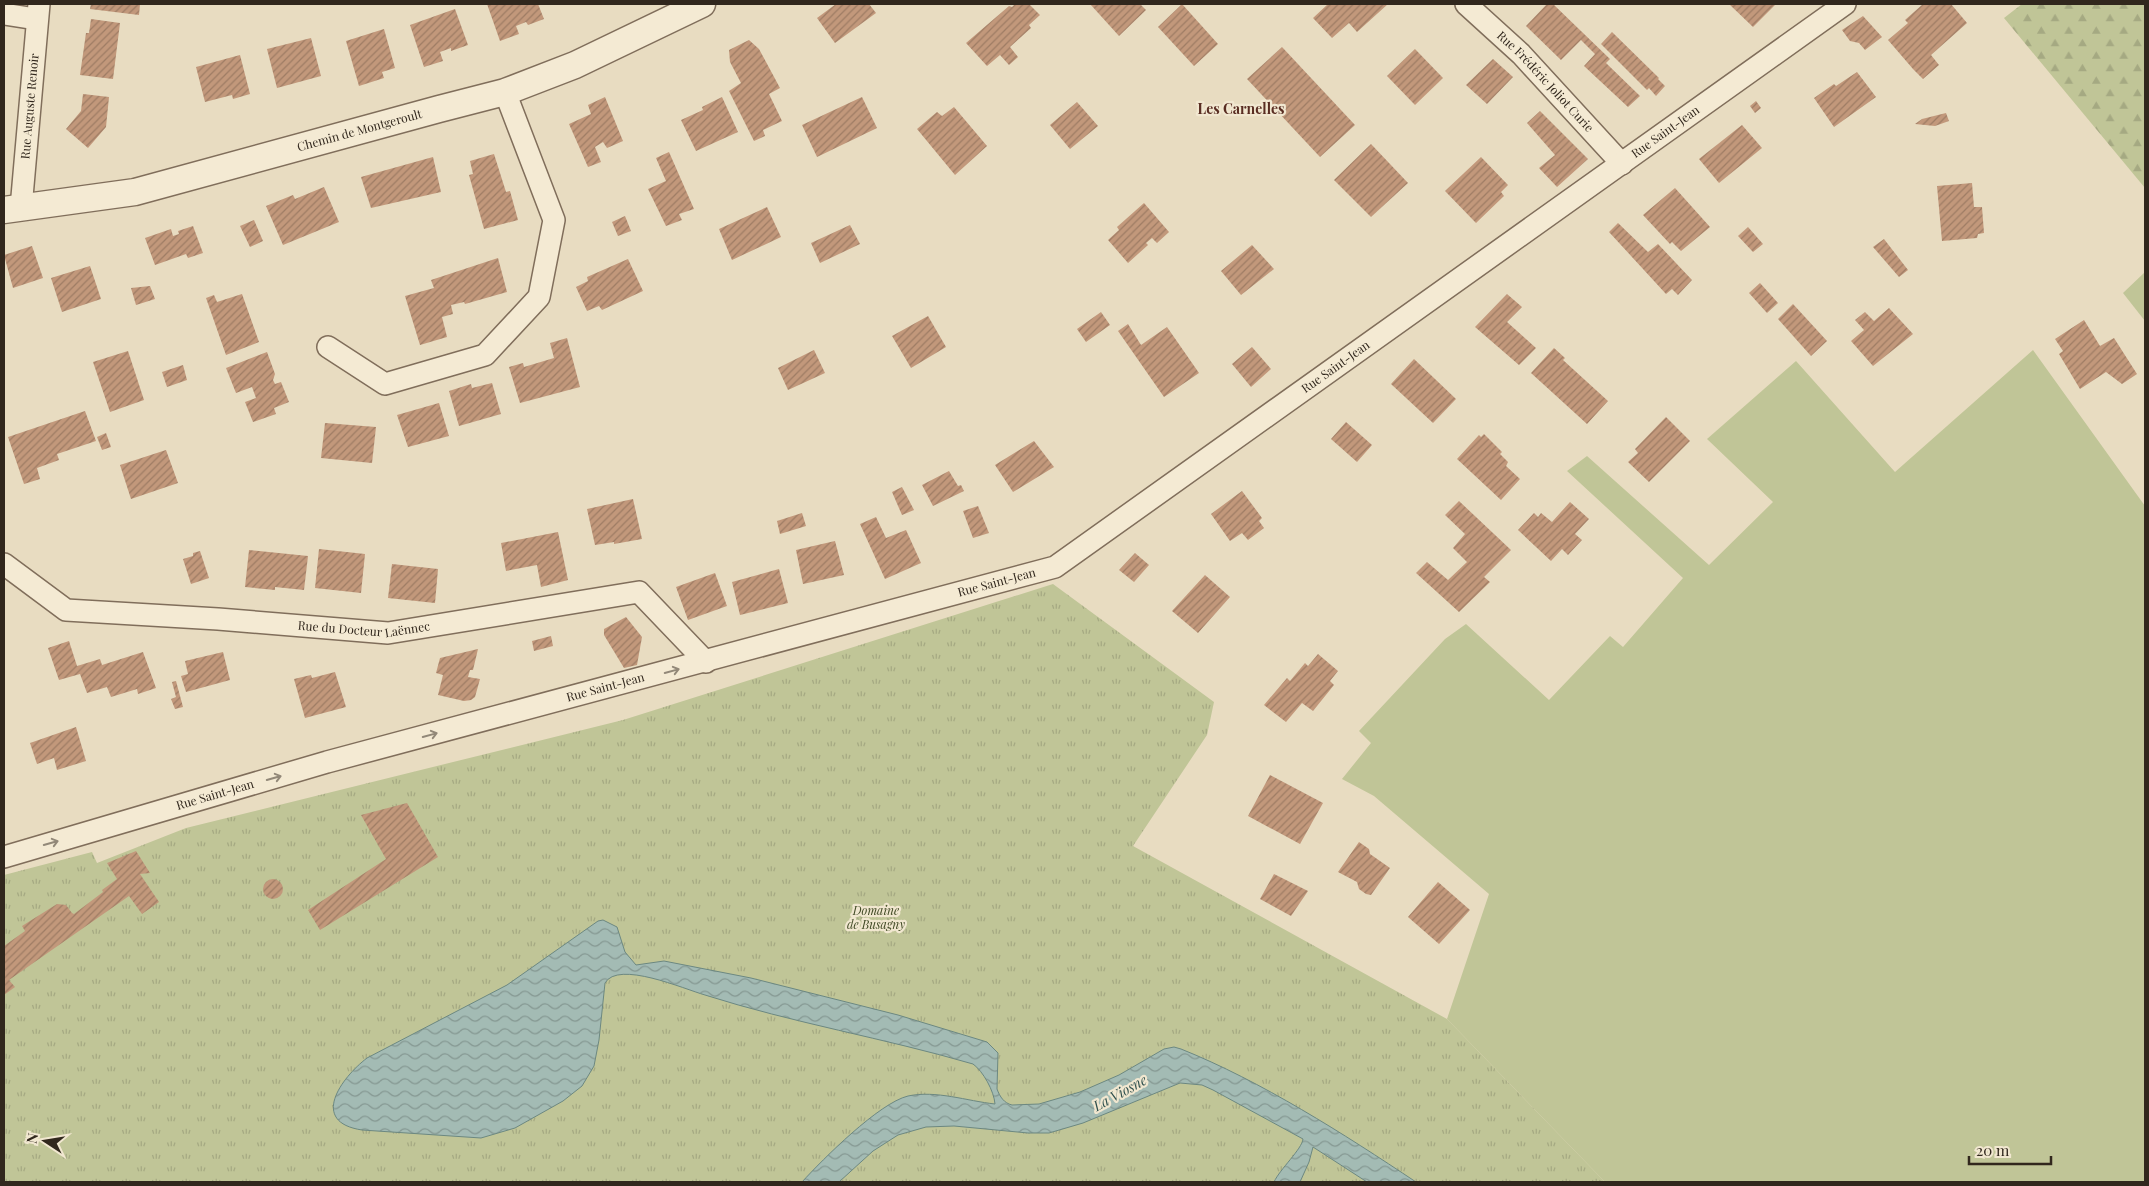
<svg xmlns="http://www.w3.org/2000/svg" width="2149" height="1186" viewBox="0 0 2149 1186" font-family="'Playfair Display',serif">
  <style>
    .grass { fill: #c0c597 }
    .forest { fill: url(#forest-firs) }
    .park { fill: url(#park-tufts) }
    .water { fill: url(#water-waves); stroke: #6c8881 }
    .building { fill: url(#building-hatch) }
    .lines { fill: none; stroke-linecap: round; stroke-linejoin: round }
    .minor-casing { stroke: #806e5b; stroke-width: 24 }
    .tertiary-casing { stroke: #806e5b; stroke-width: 29 }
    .minor { stroke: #f4ead3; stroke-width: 21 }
    .tertiary { stroke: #f4ead3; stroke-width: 26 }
    .oneway { stroke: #928878 }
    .labels { text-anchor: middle; stroke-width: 4.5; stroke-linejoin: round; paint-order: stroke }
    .street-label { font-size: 12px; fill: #31271d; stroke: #f1e7d0 }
    .park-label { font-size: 12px; font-style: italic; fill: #424b26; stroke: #f1e7d0 }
    .neighbourhood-label { font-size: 14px; font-weight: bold; fill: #592d22; stroke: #f1e7d0 }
    .water-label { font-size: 14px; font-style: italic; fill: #2e4f4d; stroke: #f1e7d0 }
  </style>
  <defs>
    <pattern id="forest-firs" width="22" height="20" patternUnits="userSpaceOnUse" patternTransform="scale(1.25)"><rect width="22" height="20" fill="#c0c597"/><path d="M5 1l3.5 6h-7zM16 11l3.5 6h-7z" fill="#a5a982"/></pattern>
    <pattern id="park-tufts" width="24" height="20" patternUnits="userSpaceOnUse" patternTransform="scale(1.25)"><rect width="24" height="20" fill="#c0c597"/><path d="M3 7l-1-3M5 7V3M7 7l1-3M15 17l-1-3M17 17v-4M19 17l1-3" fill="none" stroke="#a5a982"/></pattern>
    <pattern id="water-waves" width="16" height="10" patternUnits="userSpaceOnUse" patternTransform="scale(1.25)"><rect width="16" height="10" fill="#a3bbb4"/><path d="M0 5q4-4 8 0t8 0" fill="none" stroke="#859892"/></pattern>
    <pattern id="building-hatch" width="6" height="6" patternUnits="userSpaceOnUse" patternTransform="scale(1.25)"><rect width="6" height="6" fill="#c2987b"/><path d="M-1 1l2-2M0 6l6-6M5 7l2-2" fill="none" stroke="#9e7c64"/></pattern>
  </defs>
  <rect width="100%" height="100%" fill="#e8dcc1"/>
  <g class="grass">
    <path d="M2145,272v49l-22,-28z"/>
    <path d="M2033,350l112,156v676h-540l-158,-163 42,-125 -115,-98 -32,-17 29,-36 -12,-12 86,-92 21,-15 83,76 61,-64 13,11 60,-69 -116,-107 20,-15 122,109 64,-63 -66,-63 89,-78 99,111z"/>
  </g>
  <path class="forest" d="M2022,4h123v184l-141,-170z"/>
  <path class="park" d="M1053,584l161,118 -7,33 -74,111 314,173 158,163h-1601v-307l88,-23 5,11 89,-35 437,-108z"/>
  <path class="water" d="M603,920l14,7 8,25 11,13 28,-4 87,17 147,37 89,27 11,11 -1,36c3,8 7,14 15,16l27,-1 41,-12 39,-17 45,-26 10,-2 7,2c80,32 163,85 235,133h-49l-54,-35 -4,15 -9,20h-26c6,-13 28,-33 29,-43l-90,-49 -11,-5 -22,-2 -97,40 -34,10h-21l-74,-7 -28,1 -28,8 -25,16 -34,31h-37c21,-23 77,-79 106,-86 28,-6 59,5 87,8 -1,-13 -12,-33 -22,-40 -89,-26 -180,-41 -268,-69 -21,-6 -87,-35 -100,-12l-6,57 -5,26 -12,20 -19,15 -48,27 -34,10 -119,-8c-53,-8 -21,-52 5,-72l140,-73 91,-64z"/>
  <g class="building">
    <path d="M91,4h49l-1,11 -49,-6z"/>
    <path d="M487,4h51l6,15 -16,6 -2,-3 -10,4 3,8 -19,7z"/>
    <path d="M836,4h33l7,9 -41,30 -18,-25z"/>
    <path d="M1015,4h14l11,11 -11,10 2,3 -21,19 8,10 -9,8 -9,-10 -13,11 -21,-23 43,-37 3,1z"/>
    <path d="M1090,4h50l6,6 -27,26z"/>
    <path d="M1182,4l36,40 -24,22 -36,-39z"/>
    <path d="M1328,4h60l-31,28 -8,-9 -17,15 -19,-20z"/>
    <path d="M1547,4h6l57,55 -4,4 34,33 -12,11 -44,-41 11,-12 -14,-14 -20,20 -35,-34z"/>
    <path d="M1729,4h47l-23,23z"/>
    <path d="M1923,4h28l16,19 -36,32 8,10 -16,14 -10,-10 -25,-29 20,-17 -3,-3z"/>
    <path d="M455,9l13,36 -17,6v-3l-11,4 3,9 -19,6 -14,-42z"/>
    <path d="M1863,16l19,21 -17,13 -6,-7 -9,-2 -8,-11z"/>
    <path d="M91,19l29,4 -7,56 -33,-4 6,-42h3z"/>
    <path d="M384,29l11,39 -13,4 2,6 -25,8 -13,-45z"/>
    <path d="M1612,32l47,46 -1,1 7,7 -9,10 -7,-8 -2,2 -46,-46z"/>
    <path d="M311,38l10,38 -44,12 -10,-39z"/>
    <path d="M749,40l10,9 21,39 -11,6 13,27 -19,9 2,6 -11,5 -25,-50 12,-8 -11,-21 -1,-12z"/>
    <path d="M1282,47l73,78 -35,32 -73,-78z"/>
    <path d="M1415,49l28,29 -28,27 -28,-29z"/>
    <path d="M240,55l10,39 -17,5 -1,-4 -27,7 -9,-35z"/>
    <path d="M1493,59l20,18 -26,27 -21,-19z"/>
    <path d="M1857,72l19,25 -42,30 -20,-29 20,-14 2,2z"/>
    <path d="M83,94l26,3 -3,30 -18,21 -22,-19 15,-18z"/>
    <path d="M605,97l18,44 -16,7 -4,-6 -8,5 6,15 -13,5 -19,-43 22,-10 -3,-9z"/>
    <path d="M722,97l16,35 -42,19 -15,-31 22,-10 -1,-3z"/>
    <path d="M862,97l15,31 -60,29 -15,-32z"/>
    <path d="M1756,101l5,7 -6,5 -5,-7z"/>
    <path d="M1077,102l21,24 -28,23 -20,-24z"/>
    <path d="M954,107l33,39 -32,29 -38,-46 20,-17 5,4z"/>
    <path d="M1540,111l48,48 -31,28 -18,-19 16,-13 -28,-32z"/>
    <path d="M1946,113l3,8 -14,5 -20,-2 7,-5z"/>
    <path d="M1742,125l20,23 -43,35 -20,-24z"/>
    <path d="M1371,144l37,39 -37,34 -37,-37z"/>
    <path d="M669,152l25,57 -15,5 3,6 -16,6 -18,-37 18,-8 -10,-23z"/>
    <path d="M494,154l12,38 4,-1 8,29 -34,9 -15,-54 4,-1 -3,-13z"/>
    <path d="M433,157l8,35 -70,16 -10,-31z"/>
    <path d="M1481,157l27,28 -7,7 3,4 -28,27 -31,-32z"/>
    <path d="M1972,183l2,24h8l2,26 -6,1 -1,4 -35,3 -5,-55z"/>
    <path d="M324,187l15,35 -56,23 -17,-39 27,-11 2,4z"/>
    <path d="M1675,188l35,39 -29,24 -9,-9 -2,2 -27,-29z"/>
    <path d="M1144,203l25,29 -12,11 -5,-5 -6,5 2,2 -20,18 -20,-23 11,-10 -2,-3z"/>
    <path d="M767,207l14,30 -49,23 -13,-31z"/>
    <path d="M625,216l6,15 -13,5 -6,-14z"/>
    <path d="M254,220l9,21 -13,6 -10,-21z"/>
    <path d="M1618,223l30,29 10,-8 34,36 -14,15 -6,-6 -6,5 -57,-62z"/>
    <path d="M850,225l10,19 -40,19 -9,-20z"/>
    <path d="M193,226l10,27 -15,5 -2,-4 -31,11 -10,-27 26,-9 2,7 6,-2 -1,-3z"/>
    <path d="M1748,227l15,17 -10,8 -15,-16z"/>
    <path d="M1884,239l24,31 -9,7 -26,-30z"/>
    <path d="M1252,245l22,24 -33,26 -20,-24z"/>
    <path d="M32,246l11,32 -30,10 -9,-33z"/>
    <path d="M498,258l9,34 -42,12 -1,-2 -13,3 2,9 -11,3 5,20 -27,8 -15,-49 29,-8 -3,-8z"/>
    <path d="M628,259l15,32 -41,19 -3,-4 -12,5 -11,-24 12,-6 -1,-4z"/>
    <path d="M90,266l11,33 -39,13 -11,-34z"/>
    <path d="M1760,283l18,20 -11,10 -18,-20z"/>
    <path d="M150,286l5,13 -19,6 -5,-17z"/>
    <path d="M242,294l17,48 -33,13 -20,-57 8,-3 3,7z"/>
    <path d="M1507,294l15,13 -15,15 29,26 -17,17 -44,-38z"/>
    <path d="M1793,304l34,37 -16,15 -33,-37z"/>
    <path d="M1889,308l24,26 -40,32 -22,-25 13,-11 -9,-10 10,-8 9,9z"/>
    <path d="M1101,312l9,13 -24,17 -9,-13z"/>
    <path d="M928,316l18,31 -35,21 -19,-32z"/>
    <path d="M2084,320l16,26 14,-8 23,36 -15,10 -16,-12 -26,17 -21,-35 4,-3 -8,-12z"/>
    <path d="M1128,324l13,21 26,-18 32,46 -35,24 -46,-66z"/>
    <path d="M567,338l13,49 -60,16 -11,-36 14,-4 1,4 30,-9 -4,-15z"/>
    <path d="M1252,347l19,22 -20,18 -19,-23z"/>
    <path d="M1554,348l11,10 -2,2 45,41 -21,23 -56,-51z"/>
    <path d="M814,350l11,23 -37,17 -10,-22z"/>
    <path d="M128,351l16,49 -34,12 -17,-50z"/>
    <path d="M267,352l8,22 -2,6 2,4 6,-2 8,20 -15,6 2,6 -23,8 -8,-20 11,-4 -4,-11 -16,6 -10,-25z"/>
    <path d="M1414,359l42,40 -23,24 -42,-39z"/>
    <path d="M183,365l4,15 -20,7 -5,-15z"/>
    <path d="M492,383l9,31 -42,12 -10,-35 22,-7 1,4z"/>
    <path d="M439,403l10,33 -41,11 -11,-32z"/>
    <path d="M85,411l11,30 -39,13 2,6 -22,8 3,11 -16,5 -16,-47z"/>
    <path d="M1666,417l24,24 -41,41 -21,-20 10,-9 -3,-4z"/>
    <path d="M1346,422l26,23 -15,17 -26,-23z"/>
    <path d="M325,423l51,4 -4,36 -51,-5z"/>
    <path d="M106,433l5,14 -9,3 -5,-13z"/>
    <path d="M1484,434l18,18 -2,2 8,8 -2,4 14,13 -19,21 -44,-41 22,-24 2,2z"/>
    <path d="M1034,441l20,26 -41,25 -18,-27z"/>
    <path d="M166,450l12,33 -47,16 -11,-34z"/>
    <path d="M949,471l9,15 3,-1 3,6 -31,15 -11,-21z"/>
    <path d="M902,487l12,23 -12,5 -10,-23z"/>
    <path d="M1242,491l20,27 -3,3 5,7 -16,12 -6,-7 -12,8 -19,-27z"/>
    <path d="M633,499l9,40 -28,5v-2l-19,3 -8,-36z"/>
    <path d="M1459,501l52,49 -27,27 6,5 -31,30 -43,-39 11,-11 21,18 19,-18 -14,-14 12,-14 -20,-19z"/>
    <path d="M1570,502l19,17 -14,15 7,6 -14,15 -6,-6 -11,12 -33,-31 16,-17 4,4 3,-4 11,9z"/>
    <path d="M978,506l11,27 -16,5 -10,-27z"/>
    <path d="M802,513l4,13 -26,8 -3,-13z"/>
    <path d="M876,517l10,21 20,-8 15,33 -36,16 -25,-55z"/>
    <path d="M558,532l10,48 -27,7 -4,-22 -31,6 -5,-28z"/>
    <path d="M835,541l9,34 -41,9 -7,-34z"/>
    <path d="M319,549l46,5 -4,39 -46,-5z"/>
    <path d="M249,550l59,6 -4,34 -29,-3v3l-30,-3z"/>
    <path d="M200,551l9,27 -18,6 -8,-25 10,-3v-3z"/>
    <path d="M1135,553l14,12 -15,17 -15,-12z"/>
    <path d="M392,564l46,5 -3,34 -47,-5z"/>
    <path d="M779,569l9,34 -48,12 -8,-33z"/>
    <path d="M715,573l12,33 -39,14 -12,-33z"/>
    <path d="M1205,575l25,22 -32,36 -26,-22z"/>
    <path d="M626,617l16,20 -5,28 -13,3 -20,-33v-6z"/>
    <path d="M551,636l2,10 -19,5 -2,-10z"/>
    <path d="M69,641l8,25 23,-7 2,6 41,-13 13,36 -18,6 -1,-5 -26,8 -4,-10 -20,6 -7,-19 -21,6 -11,-32z"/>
    <path d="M478,649l-5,21h-3l-2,7 12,2 -5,18 -4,3 -7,1 -26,-6 5,-20 -7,-2 4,-15z"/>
    <path d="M223,652l7,28 -44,12 -5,-16 7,-2 -3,-13z"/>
    <path d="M1318,654l20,17 -8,10 4,4 -21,26 -11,-8 -16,19 -22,-17 23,-27 3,3 15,-18 3,3z"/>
    <path d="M335,672l11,35 -41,11 -11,-39 17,-4 1,3z"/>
    <path d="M176,681l7,26 -8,2 -4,-10 5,-2 -4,-15z"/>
    <path d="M76,727l10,34 -29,9 -3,-12 -17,6 -7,-21z"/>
    <path d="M1270,775l53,28 -23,41 -52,-28z"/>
    <path d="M407,803l31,54 -118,73 -12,-20 78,-51 -25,-44z"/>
    <path d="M1359,842l10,7 1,5 20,14 -19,27 -5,-1 -7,-5 -2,-7 -19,-10z"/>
    <path d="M136,851l14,22 -10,1 19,28 -17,12 -13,-18 -120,84 6,7 -11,8v-49l21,-15 -3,-5 35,-22 9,1 6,8 2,1 29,-22 -1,-2 15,-11 -10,-16z"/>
    <path d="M1274,874l34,17 -17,25 -31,-17z"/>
    <circle cx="273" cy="889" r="10"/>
    <path d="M1438,882l32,28 -31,34 -31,-27z"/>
  </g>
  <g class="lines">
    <defs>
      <g id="minor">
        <path id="s1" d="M1466,4l55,50 101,110"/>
        <path d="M4,14l32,5"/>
        <path id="s2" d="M21,208l18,-204"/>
        <path d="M328,347l57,37 100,-29 54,-58 15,-77 -49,-128"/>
        <path id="s3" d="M4,564l62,46 152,9 170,14 251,-41 67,70"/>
        <path id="s4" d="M4,857l323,-95 728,-195 790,-563"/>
      </g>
      <g id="tertiary">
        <path id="s5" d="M4,210l131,-18 304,-83 66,-17 70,-27 127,-61"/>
      </g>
    </defs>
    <use href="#minor" class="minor-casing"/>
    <use href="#tertiary" class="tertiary-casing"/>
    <use href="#minor" class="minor"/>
    <use href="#tertiary" class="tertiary"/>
  </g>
  <defs><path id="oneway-shaft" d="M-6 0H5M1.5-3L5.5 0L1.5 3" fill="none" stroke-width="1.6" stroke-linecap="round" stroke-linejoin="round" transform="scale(1.25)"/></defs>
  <g class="oneway">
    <use href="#oneway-shaft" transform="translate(672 671) rotate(-15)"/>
    <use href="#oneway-shaft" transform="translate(430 735) rotate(-15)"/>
    <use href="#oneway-shaft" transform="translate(274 778) rotate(-16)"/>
    <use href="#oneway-shaft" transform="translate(51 843) rotate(-16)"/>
  </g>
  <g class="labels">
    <g class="street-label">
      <text dy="4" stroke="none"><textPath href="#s1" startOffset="111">Rue Frédéric Joliot Curie</textPath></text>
      <text dy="4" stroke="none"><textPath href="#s2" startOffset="102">Rue Auguste Renoir</textPath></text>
      <text dy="4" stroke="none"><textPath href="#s5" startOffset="365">Chemin de Montgeroult</textPath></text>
      <text dy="4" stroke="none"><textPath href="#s4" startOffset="1840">Rue Saint-Jean</textPath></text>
      <text dy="4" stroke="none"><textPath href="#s4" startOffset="1435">Rue Saint-Jean</textPath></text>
      <text dy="4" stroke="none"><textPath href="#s4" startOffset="1030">Rue Saint-Jean</textPath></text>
      <text dy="4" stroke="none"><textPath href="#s3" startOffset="376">Rue du Docteur Laënnec</textPath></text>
      <text dy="4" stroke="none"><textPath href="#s4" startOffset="625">Rue Saint-Jean</textPath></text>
      <text dy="4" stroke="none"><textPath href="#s4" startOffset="220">Rue Saint-Jean</textPath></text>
    </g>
    <g class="park-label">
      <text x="876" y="915">Domaine<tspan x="876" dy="14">de Busagny</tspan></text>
    </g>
    <g class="neighbourhood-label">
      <text x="1241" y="114">Les Carnelles</text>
    </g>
    <g class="water-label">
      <text transform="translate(1120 1093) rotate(-29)" y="5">La Viosne</text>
    </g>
  </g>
  <rect width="2149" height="1186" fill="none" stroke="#31271d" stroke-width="10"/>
  <g transform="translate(45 1141) rotate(282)" stroke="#f1e7d0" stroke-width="4" paint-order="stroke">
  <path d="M0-4L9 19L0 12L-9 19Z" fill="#31271d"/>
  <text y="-8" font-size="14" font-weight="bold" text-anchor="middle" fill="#31271d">N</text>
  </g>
  <path d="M1969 1156v8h82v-8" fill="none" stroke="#31271d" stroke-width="2.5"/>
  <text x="1976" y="1156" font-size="15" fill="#31271d" stroke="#f1e7d0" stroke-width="4" paint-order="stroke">20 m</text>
</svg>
